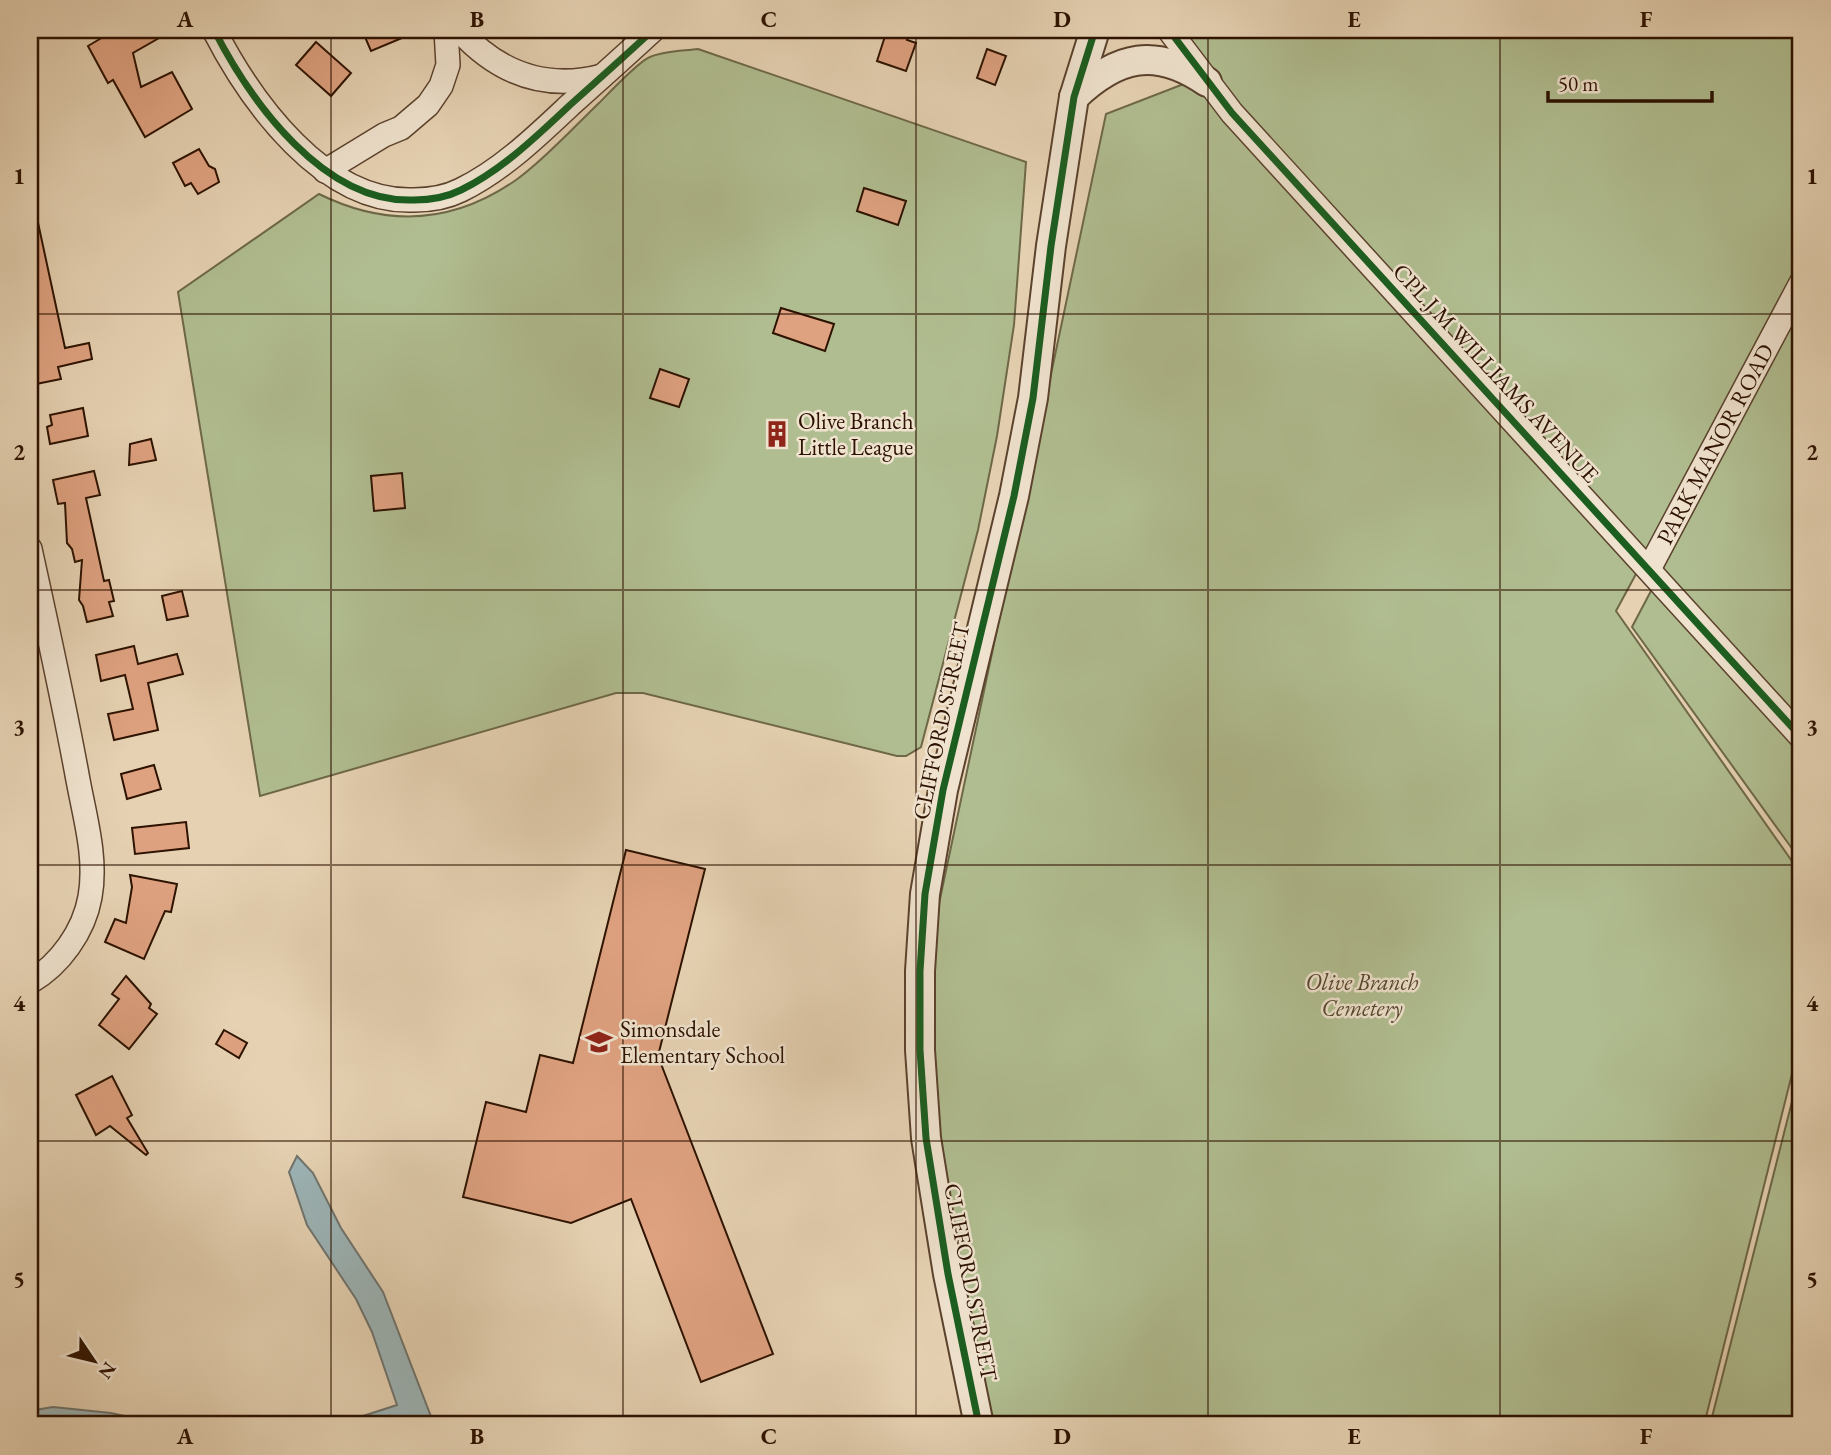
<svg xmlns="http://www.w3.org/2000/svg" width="1831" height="1455" viewBox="0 0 1831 1455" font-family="'EB Garamond',serif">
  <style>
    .green { fill: #b0bd90; stroke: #6e6848; stroke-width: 2 }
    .water { fill: #9cb5b8; stroke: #70746e; stroke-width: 2 }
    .building { fill: #dfa281; stroke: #2d1200; stroke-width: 2 }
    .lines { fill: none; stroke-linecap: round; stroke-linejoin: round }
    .minor-casing { stroke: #5b422d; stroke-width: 26 }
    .tertiary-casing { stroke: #5b422d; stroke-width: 32 }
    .minor { stroke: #efe2ce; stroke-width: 23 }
    .tertiary { stroke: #efe2ce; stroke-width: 28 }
    .cycleway-casing { stroke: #efe2ce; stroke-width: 11 }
    .cycleway { stroke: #1b5e20; stroke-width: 7 }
    .grid { fill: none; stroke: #2d1200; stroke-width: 2; stroke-opacity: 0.55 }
    .labels { text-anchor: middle; stroke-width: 5; stroke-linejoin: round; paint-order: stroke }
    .street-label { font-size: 23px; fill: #2d1200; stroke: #efe2ce }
    .poi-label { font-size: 23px; fill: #2d1200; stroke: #efe2ce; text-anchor: start }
    .park-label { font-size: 23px; font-style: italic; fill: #54452b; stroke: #efe2ce }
    .neatline { fill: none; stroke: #2d1200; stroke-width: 2.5 }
    .grid-label { font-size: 23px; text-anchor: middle; font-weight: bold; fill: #2d1200 }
  </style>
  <rect width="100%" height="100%" fill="#e6d2b3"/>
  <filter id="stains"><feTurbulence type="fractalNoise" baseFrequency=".00286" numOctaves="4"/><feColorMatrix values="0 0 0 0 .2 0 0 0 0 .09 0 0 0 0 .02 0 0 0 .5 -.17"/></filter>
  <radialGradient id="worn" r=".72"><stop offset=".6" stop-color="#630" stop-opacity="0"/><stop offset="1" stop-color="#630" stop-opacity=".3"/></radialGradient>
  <g class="green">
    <path d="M1176,30h625v239l-185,342 185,263v164l-97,387h-719l-50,-298 -2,-195 173,-818 101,-39z"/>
    <path d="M698,49l328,113 -12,163 -17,111 -19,94 -57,217 -15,9h-9l-254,-63h-27l-356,103 -82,-504 141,-98c69,34 134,30 197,-14 27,-19 58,-53 83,-77 10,-10 40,-42 51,-46 14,-6 33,-6 48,-8z"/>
    <path d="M1801,306v555l-169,-234z"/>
    <path d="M1801,1066v359h-91z"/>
  </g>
  <g class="water">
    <path d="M297,1156l16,17 28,55 42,64 49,127 4,6h-101l62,-20 -25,-73 -16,-33 -49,-74 -18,-53z"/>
    <path d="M53,1407l58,6 55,12h-136v-11l5,-4z"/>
  </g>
  <g class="building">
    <path d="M115,30h58l-40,23 8,34 31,-15 20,37 -47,28 -32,-57 -5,3 -20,-37z"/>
    <path d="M362,30h59l-50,21z"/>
    <path d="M887,30h24l-4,10 9,3 -10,28 -29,-10z"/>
    <path d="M316,42l35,31 -20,23 -35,-31z"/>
    <path d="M987,49l19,7 -11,29 -18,-7z"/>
    <path d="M199,149l10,17 6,3 4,13 -21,12 -7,-11 -6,3 -12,-23z"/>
    <path d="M864,188l42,13 -8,24 -41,-14z"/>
    <path d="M37,218l28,130 24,-5 3,16 -34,8 3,12 -25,5 -6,-30v-135z"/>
    <path d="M781,308l53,16 -9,27 -52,-18z"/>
    <path d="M660,369l29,10 -10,28 -29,-9z"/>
    <path d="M83,408l5,28 -38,8 -3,-17 5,-2 -2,-10z"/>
    <path d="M151,439l5,21 -27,5 1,-21z"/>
    <path d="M94,471l6,24 -14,3 18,83 5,-1 5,21 -5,1 4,14 -26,6 -4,-16 -4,-6 3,-40 -7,2 -3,-13 -5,-6 -2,-40 -7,1 -5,-24z"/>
    <path d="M402,473l3,35 -31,3 -3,-35z"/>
    <path d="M182,591l6,25 -21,4 -5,-24z"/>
    <path d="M134,646l4,18 39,-10 6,20 -35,9 10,47 -44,10 -6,-26 25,-5 -8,-34 -24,6 -5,-26z"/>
    <path d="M154,765l7,24 -34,10 -6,-25z"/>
    <path d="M186,822l3,26 -54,6 -3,-26z"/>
    <path d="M626,850l79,19 -47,187 115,298 -72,28 -70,-183 -60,24 -108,-26 23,-95 40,10 14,-57 33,8z"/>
    <path d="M130,875l47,9 -6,28 -6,-1 -21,48 -39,-17 10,-23 11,4 6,-36z"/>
    <path d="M126,976l25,28 -2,4 8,6 -28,35 -30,-24 20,-26 -7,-5z"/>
    <path d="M224,1030l23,13 -8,15 -23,-14z"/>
    <path d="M112,1076l20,39 -5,3 21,35 -2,2 -36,-29 -14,9 -20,-40z"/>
  </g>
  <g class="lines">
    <defs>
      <g id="minor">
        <path d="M214,30c37,72 110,174 200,170 16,0 33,-3 47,-10 41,-20 76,-54 109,-85 28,-25 56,-50 83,-75"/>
        <path d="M459,30c39,43 86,61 143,46"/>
        <path d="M1169,30l63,83 569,624"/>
        <path d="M325,171l59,-36 17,-7 27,-23 13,-19 7,-21 -2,-35"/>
        <path d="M30,549c17,77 34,154 48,231 7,38 19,78 12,117 -6,34 -30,68 -60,85"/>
        <path d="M1649,569l152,-286"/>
      </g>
      <g id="tertiary">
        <path d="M1074,97c44,-42 82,-50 133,-15"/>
        <path d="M979,1425l-31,-151 -22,-136 -6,-88v-79l5,-77 18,-104 71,-294 19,-98 18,-152 23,-149 21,-67"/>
      </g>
    </defs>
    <use href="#minor" class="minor-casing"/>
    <use href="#tertiary" class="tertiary-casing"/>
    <use href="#minor" class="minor"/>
    <use href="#tertiary" class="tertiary"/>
    <defs>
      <g id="cycleway">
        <path d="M214,30c37,72 110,174 200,170 16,0 33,-3 47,-10 41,-20 76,-54 109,-85 28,-25 56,-50 83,-75"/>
        <path d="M1169,30l63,83 569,624"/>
        <path d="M979,1425l-31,-151 -22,-136 -6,-88v-79l5,-77 18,-104 71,-294 19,-98 18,-152 23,-149 21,-67"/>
      </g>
    </defs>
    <use href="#cycleway" class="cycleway-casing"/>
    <use href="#cycleway" class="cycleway"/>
  </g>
  <path class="grid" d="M331,30v1395M623,30v1395M916,30v1395M1208,30v1395M1500,30v1395M30,314h1771M30,590h1771M30,865h1771M30,1141h1771"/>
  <defs>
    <symbol id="building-bare" viewBox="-9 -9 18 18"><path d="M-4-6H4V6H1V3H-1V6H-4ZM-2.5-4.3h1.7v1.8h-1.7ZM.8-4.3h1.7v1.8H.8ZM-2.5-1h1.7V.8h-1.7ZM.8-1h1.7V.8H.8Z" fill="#8f2418" stroke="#efe2ce" stroke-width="2.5" paint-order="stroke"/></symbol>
    <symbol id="school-bare" viewBox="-9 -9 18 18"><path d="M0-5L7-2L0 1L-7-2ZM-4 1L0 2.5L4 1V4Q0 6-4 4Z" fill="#8f2418" stroke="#efe2ce" stroke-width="2.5" paint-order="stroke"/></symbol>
  </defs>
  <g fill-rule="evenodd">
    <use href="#building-bare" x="758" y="415" width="38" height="38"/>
    <use href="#school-bare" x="580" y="1023" width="38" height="38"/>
  </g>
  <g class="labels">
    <g class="street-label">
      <text transform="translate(1496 373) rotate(47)" y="8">CPL J M WILLIAMS AVENUE</text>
      <text transform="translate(1715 444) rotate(-62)" y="8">PARK MANOR ROAD</text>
      <text transform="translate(941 721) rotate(-78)" y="8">CLIFFORD STREET</text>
      <text transform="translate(971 1282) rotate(79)" y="8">CLIFFORD STREET</text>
    </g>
    <g class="poi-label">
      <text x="798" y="429">Olive Branch<tspan x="798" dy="26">Little League</tspan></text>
      <text x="620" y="1037">Simonsdale<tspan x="620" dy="26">Elementary School</tspan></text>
    </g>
    <g class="park-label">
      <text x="1362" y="990">Olive Branch<tspan x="1362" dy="26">Cemetery</tspan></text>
    </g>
  </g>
  <rect width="1831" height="1455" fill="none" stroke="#e6d2b3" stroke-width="77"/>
  <g transform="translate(94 1361) rotate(125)" stroke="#efe2ce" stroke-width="5" paint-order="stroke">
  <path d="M0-5L12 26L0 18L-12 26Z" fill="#2d1200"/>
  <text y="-10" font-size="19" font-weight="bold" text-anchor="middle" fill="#2d1200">N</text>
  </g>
  <path d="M1548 91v10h164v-10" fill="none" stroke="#2d1200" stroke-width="3.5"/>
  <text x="1558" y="91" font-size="21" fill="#2d1200" stroke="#efe2ce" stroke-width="5" paint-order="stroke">50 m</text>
  <rect x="38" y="38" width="1754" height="1378" class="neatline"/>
  <g class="grid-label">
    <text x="185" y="27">A</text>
    <text x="477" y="27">B</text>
    <text x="769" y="27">C</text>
    <text x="1062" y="27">D</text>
    <text x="1354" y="27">E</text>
    <text x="1646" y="27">F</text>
    <text x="19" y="184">1</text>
    <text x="1812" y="184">1</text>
    <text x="19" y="460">2</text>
    <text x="1812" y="460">2</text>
    <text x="19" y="735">3</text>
    <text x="1812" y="735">3</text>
    <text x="19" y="1011">4</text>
    <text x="1812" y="1011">4</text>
    <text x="19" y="1287">5</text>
    <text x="1812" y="1287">5</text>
    <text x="185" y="1444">A</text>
    <text x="477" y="1444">B</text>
    <text x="769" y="1444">C</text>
    <text x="1062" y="1444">D</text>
    <text x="1354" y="1444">E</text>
    <text x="1646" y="1444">F</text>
  </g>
  <rect width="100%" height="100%" filter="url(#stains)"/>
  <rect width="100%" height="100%" fill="url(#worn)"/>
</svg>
